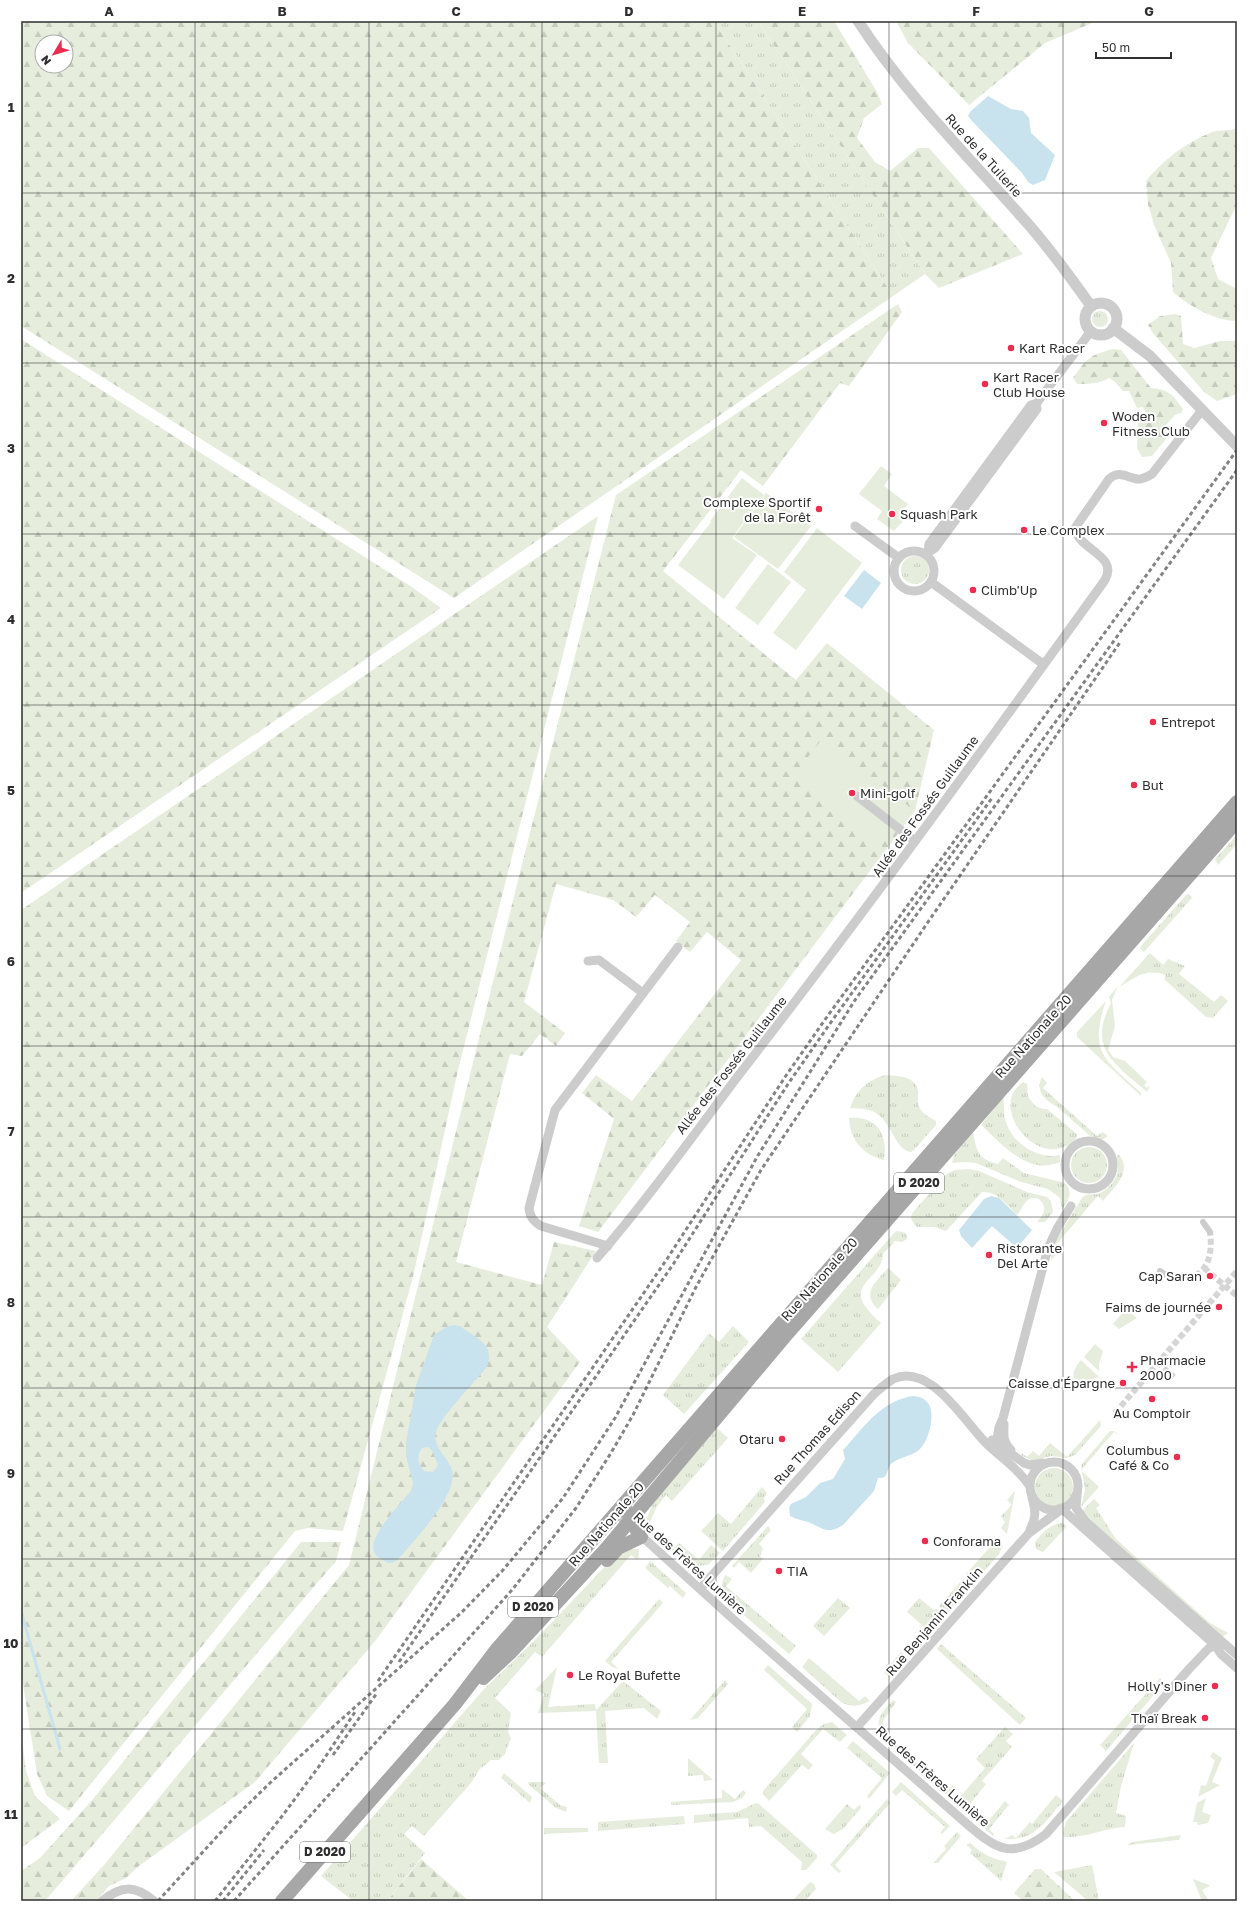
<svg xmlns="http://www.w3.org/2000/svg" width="1258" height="1922" viewBox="0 0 1258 1922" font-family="'Golos Text',sans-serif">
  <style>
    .grass { fill: url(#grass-tufts) }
    .forest { fill: url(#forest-firs); fill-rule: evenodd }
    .garden { fill: #e7eddd }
    .water { fill: #c8e3ed; fill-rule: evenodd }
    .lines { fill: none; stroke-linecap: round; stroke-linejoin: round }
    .stream { stroke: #c8e3ed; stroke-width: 3 }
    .pedestrian-tunnel { stroke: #d5d5d5; stroke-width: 6; stroke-dasharray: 6 3; stroke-linecap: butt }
    .pedestrian { stroke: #ccc; stroke-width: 6 }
    .minor { stroke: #ccc; stroke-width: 9 }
    .tertiary { stroke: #ccc; stroke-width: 11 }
    .primary { stroke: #a7a7a7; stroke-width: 14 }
    .rail { stroke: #848484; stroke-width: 3; stroke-dasharray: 4 3; stroke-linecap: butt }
    .grid { fill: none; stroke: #2f2f2f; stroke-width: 1; stroke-opacity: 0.55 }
    .poi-dot { fill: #eb2d4f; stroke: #fff; stroke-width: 1.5 }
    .labels { text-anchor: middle; stroke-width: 4; stroke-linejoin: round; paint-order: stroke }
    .shield { fill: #fff; stroke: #6d6d6d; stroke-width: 1 }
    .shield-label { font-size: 12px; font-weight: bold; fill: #2f2f2f }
    .street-label { font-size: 13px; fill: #2f2f2f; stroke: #fff }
    .poi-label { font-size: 13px; fill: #2f2f2f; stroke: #fff; text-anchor: start }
    .neatline { fill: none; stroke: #2f2f2f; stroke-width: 1.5 }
    .grid-label { font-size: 13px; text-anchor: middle; font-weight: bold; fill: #2f2f2f }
  </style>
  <defs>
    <pattern id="grass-tufts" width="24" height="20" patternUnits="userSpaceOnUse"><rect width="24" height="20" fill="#e7eddd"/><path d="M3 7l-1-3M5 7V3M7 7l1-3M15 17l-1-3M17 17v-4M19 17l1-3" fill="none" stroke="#c6ccbe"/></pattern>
    <pattern id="forest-firs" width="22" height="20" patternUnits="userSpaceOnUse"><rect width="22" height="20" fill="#e7eddd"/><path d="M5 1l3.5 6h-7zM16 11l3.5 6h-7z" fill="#c6ccbe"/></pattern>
  </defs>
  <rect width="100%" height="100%" fill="#fff"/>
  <g class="grass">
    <path d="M714,21h44l167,253 -32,22z"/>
    <circle cx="1100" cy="319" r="8"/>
    <circle cx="915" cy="570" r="14"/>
    <path d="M1237,835v9l-19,21 -3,-6z"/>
    <path d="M1189,894l3,4 -48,54 -4,-4 1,-2 45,-51z"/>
    <path d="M1150,953l13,12 5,-6 17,7 -6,8 35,28 7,-7 7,6 -15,17 -7,-1 -42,-38 2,-4c-22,-7 -29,2 -47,12z"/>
    <path d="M886,1075c12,1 30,1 32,16 1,7 -2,12 3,19 3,5 10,8 15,11v4l-22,25 -3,2c-18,-2 -19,-36 -42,-42 -6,-2 -13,-1 -19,-2 6,-18 17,-28 36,-33z"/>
    <path d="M1042,1077l5,6 -4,5 54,48 6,-4 5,4 -6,4 -12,-4 -34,-30c-12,-6 -21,-16 -14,-29z"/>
    <path d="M1023,1082l4,2 1,13 7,9 8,3h4l30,25c0,6 -3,7 -7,10 -36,24 -82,-39 -47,-62z"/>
    <path d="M1003,1097c2,8 0,17 3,25 6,21 32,38 54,33v7c-32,14 -58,-18 -79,-37z"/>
    <path d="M849,1118c28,-2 39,16 35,42 -21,-5 -34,-20 -35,-42z"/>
    <path d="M973,1132c4,19 4,27 25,32l5,-6 21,15 41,10c9,8 3,19 -3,27l-2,-12 -12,-9 -27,-7 -45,-19 -11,-1 -13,1 2,-8z"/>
    <circle cx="1089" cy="1165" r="18"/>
    <path d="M1117,1155h2c14,16 -5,33 -16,46l-5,-5 -2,2 -40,47 4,4 -9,12 2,-16h2v-3l27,-44c4,-5 9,-3 15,-4 8,-2 18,-12 20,-20 2,-6 -1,-13 0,-19z"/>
    <path d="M969,1169l10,2 48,21 20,5 4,4 2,11 -8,10h-8c7,-8 11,-15 2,-23 -14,-5 -15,8 -22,16 -10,-10 -20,-24 -35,-23l-36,39 -12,-4h-17c-5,-5 -8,-9 -4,-15l35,-39 7,-3z"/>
    <path d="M897,1231l6,1 4,3v4l-5,3 -7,-1 -12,13c-1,29 -48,29 -2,69l-43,49 -37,-33 93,-106z"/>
    <path d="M888,1268l13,12 -23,29c-18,-16 -1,-28 10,-41z"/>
    <path d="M733,1326l16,16 -65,72 -21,-19 46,-62 10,9z"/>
    <path d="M1100,1420l1,6 -26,29 -8,3 -16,-2 -19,5 -11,-6 1,-2 5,4 6,-6 6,5 11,-13 17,14z"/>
    <path d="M716,1427l12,11 -56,63 -6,-6 -10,13 -6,14 7,16 -2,3 -4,-6 -4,-17 7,-17z"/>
    <path d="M1110,1431h4l5,4 -5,-3 -33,38 18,17 -18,20 4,-17 -4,-25z"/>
    <circle cx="1054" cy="1487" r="19"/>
    <path d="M762,1487l5,6 -3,5 1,4 -42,49 -22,-20 17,-18 13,11z"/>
    <path d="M1015,1491l-8,43 -6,-6 4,-6 -4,-6 11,-11 -5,-5z"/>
    <path d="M1094,1499l6,6 -4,3 20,31 94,84 18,10 -6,4 -125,-110 -15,-16z"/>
    <path d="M1062,1523l5,3 -24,26 -7,-3 -1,-7c8,-10 14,-17 27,-19z"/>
    <path d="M768,1526l3,4 -12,14 4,4 -3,8 3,3 -12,14 -12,-11 -5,6 -2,-2z"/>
    <path d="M997,1539l6,7 -4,8 -24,28 -9,-8z"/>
    <path d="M668,1542l7,6 4,-5 20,17 12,-15 9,8 -12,12 -15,1 -28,-21z"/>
    <path d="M630,1549h9l-1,11 -7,-5 -89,102 -7,-5 -40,46 16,15 -3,19 3,6 -6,16 -6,6h-8l-11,9 -9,14 -47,53 -12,-10 -8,8 21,19 -38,48h-34l-32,-25 163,-187 51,-49 78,-82z"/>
    <path d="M650,1561l36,32 -3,5 -13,-12 -2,2 -23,-20z"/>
    <path d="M725,1575l7,4 -6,7 70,60 -7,8 -63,-54 -4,-17z"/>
    <path d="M963,1579l8,7 -24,27 -8,-7z"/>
    <path d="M838,1598l12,10 -26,28 -11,-10z"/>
    <path d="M919,1598l15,12 2,-1 9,7 -15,16 -23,-20z"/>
    <path d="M659,1599l4,4 -52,59 8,7 -7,-2 -7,-6z"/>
    <path d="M941,1644l85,74 -6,7 -83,-76z"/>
    <path d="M901,1652l7,5 -18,21 -6,-6z"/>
    <path d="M809,1658l50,43 6,-5 5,5c-10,5 -18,7 -29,1l-39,-35z"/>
    <path d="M768,1665l44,39 -2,12 -13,16 -5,-5 15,-18 -43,-39z"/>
    <path d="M557,1667l-9,40 47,-3 1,6 27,-29 38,30 -4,8 -13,-11 -39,3 3,52h-9l-3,-52 -58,2 6,-19 -9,-4z"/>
    <path d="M1160,1678l4,5 -58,68 -6,-6z"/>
    <path d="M725,1680l3,4 -30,34 -8,2z"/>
    <path d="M893,1700l3,2 -13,19 1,12 64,58 5,-6 4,3 -8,9 -67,-59c-8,-18 -1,-25 11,-38z"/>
    <path d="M832,1722l15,13 -7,7 -17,-13 -22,25 12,11 -4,5 -7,-5 -33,36 -6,-7v-3l53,-61 8,-6z"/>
    <path d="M1005,1727l8,7 -7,7 6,6 -30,34 4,3 -20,25 5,4 -2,2 -14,-12 30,-35 -9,-9z"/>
    <path d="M853,1741l37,32 -21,26 -2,-3 15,-18 -35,-30z"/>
    <path d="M1134,1743l-13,43 -5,27 10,3 -1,11c-20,1 -40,11 -61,10l-1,-4 3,-11z"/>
    <path d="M688,1758l25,22 -9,1 -1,-6 -15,1z"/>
    <path d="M504,1773l28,24 -2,6 -29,-25z"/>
    <path d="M529,1782h15l2,1 -6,5 20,17 7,2 -1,5 -10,-4 -28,-24z"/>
    <path d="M901,1782l49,44 -8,8 -2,-1 5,-6 -43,-37 -6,6 -4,-4z"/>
    <path d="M722,1789l13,10 8,-9 3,3 -4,5 -9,4 -62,3v-3l51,-4z"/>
    <path d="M1056,1795l7,6c-18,21 -28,40 -58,38l7,-4 4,3 14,-16 2,2z"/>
    <path d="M887,1799l3,4 -55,62 6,6 -2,2 -9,-8z"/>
    <path d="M1005,1801l4,4 -20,24 5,5 -1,2 -16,-14 2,-2 6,5z"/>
    <path d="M756,1803l3,1 58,51v3l-11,12h-5l1,-8 -41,-36 -12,1 -1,-9 -54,5v-8l43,-3z"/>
    <path d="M847,1804l7,6 6,-6 1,4 -18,21 -9,5 -9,-5z"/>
    <path d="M684,1816l1,8 -87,7v-9z"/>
    <path d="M544,1828h44v4l-44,2z"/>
    <path d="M957,1832l4,4 -23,27h-5l13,-14 -2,-3z"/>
    <path d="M1181,1835l-2,5 -52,5 5,-3z"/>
    <path d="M970,1843c12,11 21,15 37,19l-6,19 -31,-28 2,-3 -5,-5z"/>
    <path d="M1092,1865l7,36h-11l-34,-29z"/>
    <path d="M810,1882l4,2 2,5 -11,12h-13z"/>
  </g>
  <g class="forest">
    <path d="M21,21h693l179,275 -439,302 -433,-272zM42,42h24v24h-24z"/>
    <path d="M758,21h76l43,71 5,12 -18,14 -7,20 18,24 15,9 28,-23h11l94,106 -84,34 -14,-14z"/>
    <path d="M896,21h201l-52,22 -76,62 -61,-62z"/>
    <path d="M1237,128v76l-26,54 7,21 19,10v32c-22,0 -48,-15 -64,-29l-2,-29 -17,-38 -6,-21 -2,-23c16,-20 39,-38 64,-48 8,-4 18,-1 27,-5z"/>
    <path d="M898,304l4,8 -53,74 -9,-3 -77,103 -22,-16 -78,101 133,109 31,-37 107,87 -19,81 -317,421 -19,-6 35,-107 -32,-26 14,-18 36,26 109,-141 -34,-28 -17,20 -14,-11 14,-19 -35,-27 -19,22 -23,-17 -57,-16 -32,118 41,31 -9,13 -16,-12 -18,22 -12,-2 -54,208 86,23 12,-43 42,9 -49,76 33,35 -204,278 -121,142 -116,84 -13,12 -17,8 -13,15h-25l33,-36 245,-300 172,-697 95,-373z"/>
    <path d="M1175,314l6,2 2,28 11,4 26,-7h17v53l-20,7 -13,-9 -52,-60 -4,-7 12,-9z"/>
    <path d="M21,339l391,248 29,21 -420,285z"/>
    <path d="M1113,349l8,1 30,38c19,2 21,6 32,21l-2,4 -6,2 -9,10v14l-14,17 -10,1 -5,-9 1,-26 8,-8 -3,-7 -6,1 -8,-17h-6l-8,-9 -6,-4c-10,6 -21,6 -32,6l-4,-6c14,-20 17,-23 40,-29z"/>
    <path d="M598,516l-140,554 -45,207 -70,254 -35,-3 -13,3 -226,280 -22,-15 -10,-22 -16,-103v-761z"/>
    <path d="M301,1542h40l-5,19 -291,340h-24v-30l19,-13 53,-59z"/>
    <path d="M21,1731l5,40 9,25 25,23 -39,29z"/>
    <path d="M421,1859l48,42h-82z"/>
    <path d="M1035,1869h6l34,32h-52l-9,-8z"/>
  </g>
  <g class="garden">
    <path d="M881,466l11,8 -8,12 24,18 -8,10 3,3 -2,3 2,1 -9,10 -17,-12 5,-8 -23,-17z"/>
    <path d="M742,478l22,17 -32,43 25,17 -33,44 -46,-34 33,-43 3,2 -4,-3z"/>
    <path d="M766,493l45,33 -33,43 -44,-32z"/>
    <path d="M817,528l45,35 -66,87 -23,-17 33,-43 -22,-18z"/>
    <path d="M768,564l23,18 -33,43 -23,-17z"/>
    <path d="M823,738l88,70 -31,39 -88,-70z"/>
    <path d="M1118,986l-6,14 3,26 -7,24 5,7 12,4 22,21 -3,3 3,3 3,-2 -3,6c-32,-28 -60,-43 -36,-89l-2,-6z"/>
    <path d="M1106,1001c-18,52 -1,59 35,92v3l-64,-59v-5z"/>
    <path d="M1126,1309l11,9 -18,11 -6,-5z"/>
    <path d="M1095,1344l8,7 -4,13v7l-15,-14z"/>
    <path d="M1081,1360l18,17 -4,1 -8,8 2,3 -2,2c-14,-12 -19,-15 -6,-31z"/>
    <path d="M1213,1752l9,6 -10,24 8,3 -22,12 3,-12 5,1 9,-26 -5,-3z"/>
    <path d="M1206,1798l-4,14 9,3 -3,8 -10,2 -1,-3h-4l4,-19z"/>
    <path d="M1193,1879l16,6 1,1 -8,4 7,11h-7z"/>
  </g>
  <g class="water">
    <path d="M988,96l23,13 12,2 6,7 2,15 24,22 -10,25 -12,5 -5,-3 -6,-9 -50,-52 -4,-5 2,-4z"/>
    <path d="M864,570l17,13 -19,26 -18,-13z"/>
    <path d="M991,1196l8,2 33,32 -15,18 -25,-22 -20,22 -11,-12 -2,-6 25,-31z"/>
    <path d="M455,1325l5,1c15,12 36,18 27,41 -11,13 -47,51 -51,65 -4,13 10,24 15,35 11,24 -35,71 -49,88l-7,7 -7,1c-5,-3 -12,-6 -14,-11 -7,-15 28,-50 37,-61l2,-8 -7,-27v-13l10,-58 18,-50 14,-9zM428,1447l5,5 5,13 -5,7 -9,-1c-6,-8 -8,-14 -2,-23z"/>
    <path d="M914,1396c6,1 10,2 14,7 8,11 1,38 -9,47 -7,6 -22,8 -28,14 -5,6 -2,15 -13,14l-4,13 -31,34c-16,10 -20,3 -35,-3 -6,-2 -13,-3 -18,-6l-1,-8 2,-4 15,-7 14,-14 13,-4 12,-20 -2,-9 3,-3c19,-22 38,-48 68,-51z"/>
  </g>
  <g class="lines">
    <path class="stream" d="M21,1611l39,138"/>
    <g class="pedestrian-tunnel">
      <path d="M1204,1268l33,28"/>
      <path d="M1169,1277c34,8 45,-16 41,-45"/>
      <path d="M1157,1362l17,15"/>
      <path d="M1115,1413l122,-142"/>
    </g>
    <g class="pedestrian">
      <path d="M1203,1222l7,10"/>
      <path d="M1160,1271l9,6"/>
    </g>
    <g class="minor">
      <path d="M855,526l44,32"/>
      <circle cx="914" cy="571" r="20"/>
      <path d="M928,552l1,-8 102,-139 5,-1 55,-73"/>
      <path d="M926,554l9,-6 102,-139 -1,-5"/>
      <path d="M931,582l112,82"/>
      <path d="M857,796l58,45"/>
      <path d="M588,961l11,-1 44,33"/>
      <circle cx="1089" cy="1165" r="24"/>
      <path d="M608,1246l-67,-20c-8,-5 -11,-9 -12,-18l26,-98 123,-163"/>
      <path d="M597,1258c49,-57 93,-118 138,-178 127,-164 249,-332 370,-500 14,-25 -27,-30 -30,-52l34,-49c10,-9 17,-2 28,0 5,1 11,-3 15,-5l50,-64"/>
      <path d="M1004,1424c0,11 -2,17 7,26"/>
      <path d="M992,1440l32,23 6,2 13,-2"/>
      <path d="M995,1451l4,-24 4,-9 45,-170 10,-21 13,-21"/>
      <circle cx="1054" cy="1486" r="24"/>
      <path d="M1077,1494l-1,14 10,14 151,133"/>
      <path d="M1062,1509l154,137 5,8 16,14"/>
      <path d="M616,1513l117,106 234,205c29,25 45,36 79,10l143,-165 20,-21 15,-4"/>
      <path d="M1030,1530c6,-12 6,-19 2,-32"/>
      <path d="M700,1589l174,-195c6,-5 12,-11 19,-15 37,-17 71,42 92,63 15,15 33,26 44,43"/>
      <path d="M857,1727l172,-194 33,-24"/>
      <path d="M102,1901c20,-16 33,-16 52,0"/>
    </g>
    <g class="tertiary">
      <path d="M858,21c46,71 106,131 162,194 26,28 49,60 71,91"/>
      <circle cx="1101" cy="319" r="16"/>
      <path d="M1113,328l37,28 87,90"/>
    </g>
    <g class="primary">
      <path d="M607,1560l11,-12 23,-11 -11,-18 -2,-7"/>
      <path d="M483,1678l28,-26 95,-103 180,-214 451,-514"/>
      <path d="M282,1901l173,-197 42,-55 740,-847"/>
    </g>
    <g class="rail">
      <path d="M399,1662l275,-399 114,-179 41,-59 163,-227"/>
      <path d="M378,1681l289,-422 118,-182 39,-56 413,-571"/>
      <path d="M333,1755l44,-62"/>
      <path d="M158,1901l75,-82 38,-37 191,-170 41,-42 60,-72 52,-80 142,-261 98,-157 382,-530"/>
      <path d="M215,1901l68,-86 37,-50 35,-53"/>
      <path d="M223,1901l41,-51"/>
      <path d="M234,1901l278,-311 64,-82 35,-55 22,-38 63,-128 65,-117 165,-245 195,-284"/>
    </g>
  </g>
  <path class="grid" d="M195,21v1880M369,21v1880M542,21v1880M716,21v1880M889,21v1880M1063,21v1880M21,193h1216M21,363h1216M21,534h1216M21,705h1216M21,876h1216M21,1046h1216M21,1217h1216M21,1388h1216M21,1559h1216M21,1729h1216"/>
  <g class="poi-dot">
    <circle cx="1011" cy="348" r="4"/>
    <circle cx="985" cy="384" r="4"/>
    <circle cx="1104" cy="423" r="4"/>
    <circle cx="819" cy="509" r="4"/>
    <circle cx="892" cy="514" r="4"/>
    <circle cx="1024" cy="530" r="4"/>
    <circle cx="973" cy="590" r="4"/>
    <circle cx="1153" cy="722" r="4"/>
    <circle cx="1134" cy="785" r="4"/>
    <circle cx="852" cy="793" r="4"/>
    <circle cx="989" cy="1255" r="4"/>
    <circle cx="1210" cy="1276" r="4"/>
    <circle cx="1219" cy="1307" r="4"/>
    <path d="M1130 1361h4v4h4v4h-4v4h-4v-4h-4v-4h4z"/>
    <circle cx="1123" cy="1383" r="4"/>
    <circle cx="1152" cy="1399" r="4"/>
    <circle cx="782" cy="1439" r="4"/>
    <circle cx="1177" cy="1457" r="4"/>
    <circle cx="925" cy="1541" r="4"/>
    <circle cx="779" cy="1571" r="4"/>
    <circle cx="570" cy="1675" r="4"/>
    <circle cx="1215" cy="1686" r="4"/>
    <circle cx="1205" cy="1718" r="4"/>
  </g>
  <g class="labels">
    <g class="shield">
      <rect x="894" y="1173" width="50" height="20" rx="3"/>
      <rect x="508" y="1597" width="50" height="20" rx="3"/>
      <rect x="300" y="1842" width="50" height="20" rx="3"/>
    </g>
    <g class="shield-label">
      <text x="919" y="1187">D 2020</text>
      <text x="533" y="1611">D 2020</text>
      <text x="325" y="1856">D 2020</text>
    </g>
    <g class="street-label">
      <text transform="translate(984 155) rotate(48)" y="5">Rue de la Tuilerie</text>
      <text transform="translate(925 806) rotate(-54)" y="5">Allée des Fossés Guillaume</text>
      <text transform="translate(1033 1036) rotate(-48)" y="5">Rue Nationale 20</text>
      <text transform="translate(731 1065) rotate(-52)" y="5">Allée des Fossés Guillaume</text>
      <text transform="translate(819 1279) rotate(-48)" y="5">Rue Nationale 20</text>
      <text transform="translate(817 1437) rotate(-48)" y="5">Rue Thomas Edison</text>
      <text transform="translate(606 1524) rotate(-49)" y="5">Rue Nationale 20</text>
      <text transform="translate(690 1563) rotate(42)" y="5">Rue des Frères Lumière</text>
      <text transform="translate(934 1621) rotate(-49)" y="5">Rue Benjamin Franklin</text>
      <text transform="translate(933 1776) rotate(41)" y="5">Rue des Frères Lumière</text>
    </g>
    <g class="poi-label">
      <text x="1019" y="353">Kart Racer</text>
      <text x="993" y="382">Kart Racer<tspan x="993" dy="15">Club House</tspan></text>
      <text x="1112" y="421">Woden<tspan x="1112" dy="15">Fitness Club</tspan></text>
      <text x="811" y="507" text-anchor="end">Complexe Sportif<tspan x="811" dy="15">de la Forêt</tspan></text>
      <text x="900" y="519">Squash Park</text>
      <text x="1032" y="535">Le Complex</text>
      <text x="981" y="595">Climb'Up</text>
      <text x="1161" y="727">Entrepot</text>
      <text x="1142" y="790">But</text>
      <text x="860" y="798">Mini-golf</text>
      <text x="997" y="1253">Ristorante<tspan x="997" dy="15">Del Arte</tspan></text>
      <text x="1202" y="1281" text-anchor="end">Cap Saran</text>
      <text x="1211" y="1312" text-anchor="end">Faims de journée</text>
      <text x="1140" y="1365">Pharmacie<tspan x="1140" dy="15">2000</tspan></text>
      <text x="1115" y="1388" text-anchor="end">Caisse d'Épargne</text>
      <text x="1152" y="1418" text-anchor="middle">Au Comptoir</text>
      <text x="774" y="1444" text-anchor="end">Otaru</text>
      <text x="1169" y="1455" text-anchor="end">Columbus<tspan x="1169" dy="15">Café &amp; Co</tspan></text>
      <text x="933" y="1546">Conforama</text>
      <text x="787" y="1576">TIA</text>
      <text x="578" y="1680">Le Royal Bufette</text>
      <text x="1207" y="1691" text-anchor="end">Holly's Diner</text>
      <text x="1197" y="1723" text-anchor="end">Thaï Break</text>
    </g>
  </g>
  <rect width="1258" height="1922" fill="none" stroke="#ffffff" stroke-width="44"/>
  <g transform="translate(54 54) rotate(232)"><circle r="19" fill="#ffffff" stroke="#acacac"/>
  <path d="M0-3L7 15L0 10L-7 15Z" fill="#eb2d4f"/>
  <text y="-6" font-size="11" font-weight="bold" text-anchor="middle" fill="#2f2f2f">N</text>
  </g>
  <path d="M1096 52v6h75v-6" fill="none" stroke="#2f2f2f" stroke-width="2"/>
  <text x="1102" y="52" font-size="12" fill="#2f2f2f" stroke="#ffffff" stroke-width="3" paint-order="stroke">50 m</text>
  <rect x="22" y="22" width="1214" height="1878" class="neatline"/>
  <g class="grid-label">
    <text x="109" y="16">A</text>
    <text x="282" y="16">B</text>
    <text x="456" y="16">C</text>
    <text x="629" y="16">D</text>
    <text x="802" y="16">E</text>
    <text x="976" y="16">F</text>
    <text x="1149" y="16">G</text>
    <text x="11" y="112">1</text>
    <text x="11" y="283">2</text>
    <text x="11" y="453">3</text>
    <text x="11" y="624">4</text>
    <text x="11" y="795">5</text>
    <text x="11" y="966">6</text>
    <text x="11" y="1136">7</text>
    <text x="11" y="1307">8</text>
    <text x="11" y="1478">9</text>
    <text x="11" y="1648">10</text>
    <text x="11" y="1819">11</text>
  </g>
</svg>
